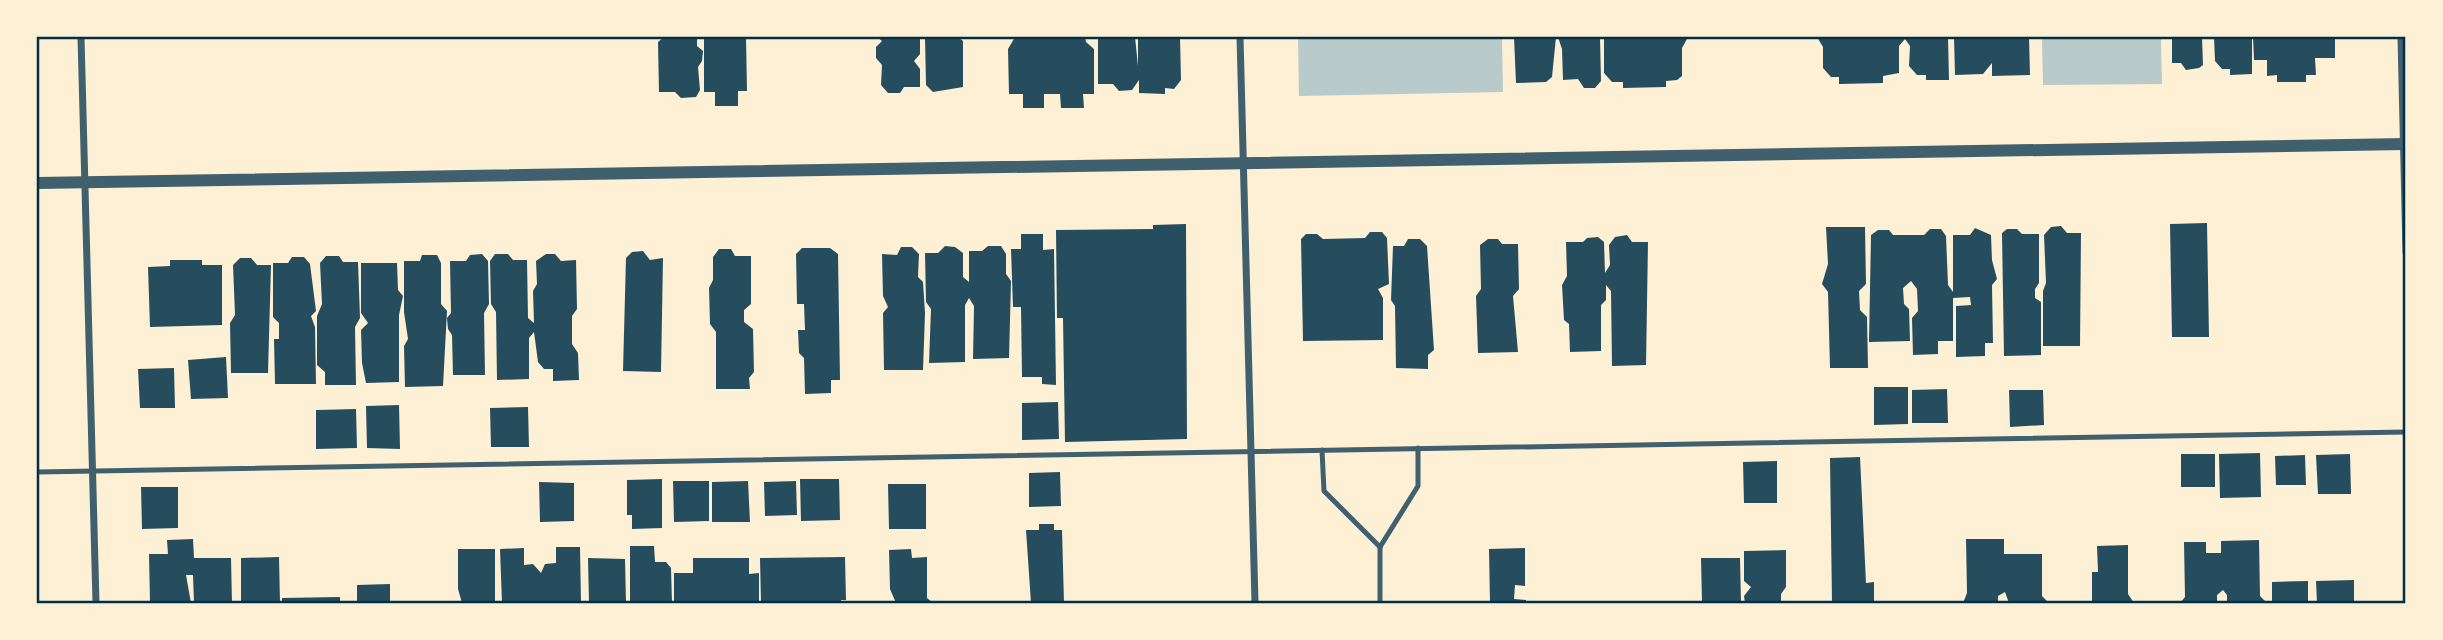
<svg xmlns="http://www.w3.org/2000/svg" width="2443" height="640" viewBox="0 0 2443 640" font-family="'DejaVu Sans',sans-serif">
  <style>
    .green { fill: #b9caca }
    .building { fill: #264d5e }
    .lines { fill: none; stroke-linecap: round; stroke-linejoin: round }
    .service { stroke: #3f606c; stroke-width: 5 }
    .minor { stroke: #3f606c; stroke-width: 7 }
    .tertiary { stroke: #3f606c; stroke-width: 12 }
    .neatline { fill: none; stroke: #003049; stroke-width: 2.5 }
  </style>
  <rect width="100%" height="100%" fill="#fdf0d5"/>
  <g class="green">
    <path d="M1298,37h204l1,55 -204,4z"/>
    <path d="M2042,37h119l1,47 -119,1z"/>
  </g>
  <g class="building">
    <path d="M664,37h33v9l6,5 -1,10 -4,6 2,23 -4,7 -15,1 -6,-6h-16l-1,-50z"/>
    <path d="M704,37h42l1,54h-9v15h-23v-14h-11z"/>
    <path d="M877,37h43v17l-6,7 6,8v18h-16l-4,6h-12l-7,-8 1,-20 -6,-7v-11l6,-6z"/>
    <path d="M925,37h33l5,4v46l-30,5 -7,-7z"/>
    <path d="M1015,37h70l1,5 8,7v45h-11l1,14h-23l-1,-14h-16v14h-21v-14h-14l-1,-45z"/>
    <path d="M1098,37h37l3,29v-29h42l1,43 -7,9 -9,-1v6l-26,-1v-13l-7,10 -13,1 -6,-7h-15z"/>
    <path d="M1514,37h42l-4,40 -6,5 -30,1z"/>
    <path d="M1558,37h42l1,44 -6,7h-11l-6,-9 -15,1 -1,-31z"/>
    <path d="M1604,37h84l-6,11v28l-5,4 -11,1v6l-43,1v-6h-11l-8,-9z"/>
    <path d="M1817,37h131l1,43h-23v-5h-9l-8,-9 1,-20 -5,-7 -6,7v27l-16,3v7l-44,1v-7h-8l-8,-9v-21z"/>
    <path d="M1954,37h75l1,38 -38,1v-13l-9,11 -28,1z"/>
    <path d="M2172,37h30l1,28 -4,3 -13,2 -5,-7h-9z"/>
    <path d="M2214,37h38v37l-22,1v-6h-8l-7,-8z"/>
    <path d="M2253,37h82v21h-20l1,17h-10v7h-29v-7l-10,1v-16h-13z"/>
    <path d="M2207,223l2,114h-37l-2,-113z"/>
    <path d="M1186,224l1,215 -122,3 -2,-124h-6l-1,-88 97,-1v-4z"/>
    <path d="M2061,226l6,7h14l-1,113h-37v-55l3,-8 -2,-48 7,-8z"/>
    <path d="M1826,227h39l1,57 -7,7 1,19 7,7 1,51h-38l-2,-76 -6,-8 6,-20z"/>
    <path d="M1975,228l16,7 1,25 5,19 -5,6 1,58h-8v13l-29,1v-51l15,-1 -1,-8 -17,1v43h-15v13l-25,1 -1,-37 6,-7 -1,-22 -6,-8 -8,7 1,16 5,5 1,32 -41,1 2,-107 7,-5h11l4,5h31l6,-6h11l5,7 2,49 5,7v-57h17z"/>
    <path d="M2007,229h10l5,5h17v49l-4,6v9l6,4v53l-37,1 -2,-123z"/>
    <path d="M1370,232h12l5,6 2,46 -11,5 5,9v42l-80,1 -2,-102 5,-5h11l6,5 42,-1z"/>
    <path d="M1021,234h22v16l11,-1 2,136 -14,-1v-7h-20l-1,-70h-8l-2,-58h10z"/>
    <path d="M1627,235l5,7h16l-2,123 -34,1 -1,-75 -5,-6v15l-5,5v46l-31,1 -1,-28 -5,-4 -2,-35 5,-9 -1,-34h17l4,-4 11,-1 6,5 1,31 5,-8 -1,-20 6,-8z"/>
    <path d="M1408,239h12l7,7 7,104 -6,5v14l-32,-1 -1,-62 -4,-6 2,-54h11z"/>
    <path d="M1488,239h10l4,5h16l1,45 -6,7 5,56 -40,1 -2,-57 5,-7 -1,-44z"/>
    <path d="M945,246l10,1 8,6v24l6,5v-31h13l6,-5h13l5,8v20l5,7 -2,77 -36,1 1,-53 -5,-8 -4,7v57l-36,1 2,-54 -5,-7 -1,-49h13z"/>
    <path d="M901,247h11l7,7 -1,23 5,5 2,31 -2,57h-39l-1,-57 5,-6 -5,-11 -1,-42 15,1z"/>
    <path d="M802,248h28l8,6 2,126h-9v13l-26,1 -1,-36 -5,-5 -1,-23h7l-1,-26h-7l-1,-50z"/>
    <path d="M719,249h12l4,7h16v48l-7,6v12l9,7 1,43 -5,6 1,11h-34v-57l-6,-8 -1,-36 4,-8v-23z"/>
    <path d="M643,251l7,9 13,-2 -2,114 -38,-1 3,-113 6,-6z"/>
    <path d="M482,254l6,7 1,43 -5,9 1,62h-32l-1,-40 -4,-6 -1,-11 4,-5 -1,-52h16l4,-6z"/>
    <path d="M495,254h13l5,6h14l1,58 6,5 -1,-32 4,-7 -1,-23 10,-7h9l6,7 15,-1 1,49 -5,7v28l6,9 1,27 -26,1v-12h-9l-6,-7 -4,-30 -5,6v41l-32,1 -1,-68 -5,-8 -1,-43z"/>
    <path d="M422,255h15l4,8v41l6,7 -4,75 -38,1 -1,-41 4,-7 -4,-27v-51h16z"/>
    <path d="M326,256h13l4,6h15l2,56 -5,9 1,58h-31v-13l-8,-7v-49l5,-12 -2,-41z"/>
    <path d="M292,257h12l6,7 6,47 -5,5 4,11 1,57h-41l-1,-45h5v-16l-6,-6v-54h15z"/>
    <path d="M240,258h11l6,7h14l-3,108h-37l-1,-50 5,-8 -2,-50z"/>
    <path d="M170,260h32v5h20v60l-72,2 -2,-60 22,-1z"/>
    <path d="M361,263h36l1,27 5,6 -4,19v67l-33,1 -4,-20 -1,-33 7,-7 -7,-10z"/>
    <path d="M226,357l2,41 -37,1 -3,-39z"/>
    <path d="M174,368l1,40h-35l-2,-39z"/>
    <path d="M1874,387h34v37l-34,1z"/>
    <path d="M1947,389l1,34h-36v-33z"/>
    <path d="M2009,390h34l1,35 -34,2z"/>
    <path d="M1058,402l1,37 -37,1v-37z"/>
    <path d="M399,405l1,44 -33,-1 -1,-42z"/>
    <path d="M528,407l1,40h-38l-1,-39z"/>
    <path d="M356,409l1,39 -41,1v-39z"/>
    <path d="M2260,453l1,44 -41,1 -1,-44z"/>
    <rect x="2181" y="454" width="34" height="33"/>
    <path d="M2350,454l1,40h-33l-2,-39z"/>
    <path d="M2305,455l1,30h-30l-1,-29z"/>
    <path d="M1860,457l6,126 8,-1v21h-42l-2,-145z"/>
    <path d="M1777,461v42h-33l-1,-41z"/>
    <path d="M1060,472l1,34 -32,1v-34z"/>
    <path d="M662,479v49l-30,1v-14h-5v-35z"/>
    <path d="M800,479h39l1,41 -39,1z"/>
    <path d="M673,481h36v40l-35,1z"/>
    <path d="M748,481l2,41h-38v-40z"/>
    <path d="M796,481l1,34 -32,1 -1,-34z"/>
    <path d="M539,482l35,1v38l-34,1z"/>
    <path d="M888,484h38v45h-37z"/>
    <path d="M141,487h37v41l-36,1z"/>
    <path d="M1039,524h15v6h8l2,73h-33l-5,-73h13z"/>
    <path d="M193,539l1,19h37l1,45h-38l-1,-28h-7l5,28h-41l-1,-49h19l-1,-14z"/>
    <path d="M1966,539h38v15h38v42l7,7h-40l-4,-11 -7,4v7h-35l4,-10z"/>
    <path d="M2259,540l1,56 7,7h-40v-8l-4,-5 -6,5v8h-37l5,-6 -1,-55h22v11h15v-12z"/>
    <path d="M2128,545v49l6,9h-42v-31h6l-1,-26z"/>
    <path d="M630,546h24l1,16h11l5,6 1,35h-42z"/>
    <path d="M556,547h24l1,56h-79l-2,-54 24,-1v17l9,-1 8,9 4,-9 11,-1z"/>
    <path d="M1525,548v38l-10,-1 -1,14 12,1v3h-36l-1,-54z"/>
    <path d="M458,549h37v54h-33l-4,-14z"/>
    <path d="M911,549l1,9 15,-1v41l6,5h-37l-6,-14 -1,-39z"/>
    <path d="M1786,550v37l-5,7v9h-36l-1,-7 7,-9 -7,-6v-30z"/>
    <path d="M279,557l1,46h-39v-45z"/>
    <path d="M845,557l1,43h-5v3h-80l-1,-45z"/>
    <path d="M588,558l37,1 1,44h-37z"/>
    <path d="M693,558h56v16l10,-1v30h-85v-30h19z"/>
    <path d="M1701,558h39l1,45h-39z"/>
    <path d="M2354,580v23h-37l-1,-22z"/>
    <path d="M2308,581v22h-36v-21z"/>
    <path d="M390,584v19h-33v-18z"/>
    <path d="M340,597v6h-58v-5z"/>
  </g>
  <g class="lines">
    <g class="service">
      <path d="M1322,450l2,41 56,56 38,-61v-38"/>
      <path d="M37,472l2369,-40"/>
      <path d="M1380,547v56"/>
    </g>
    <g class="minor">
      <path d="M81,37l15,566"/>
      <path d="M1240,37l15,566"/>
      <path d="M2401,37l5,215"/>
    </g>
    <path class="tertiary" d="M37,183l2369,-39"/>
  </g>
  <rect width="2443" height="640" fill="none" stroke="#fdf0d5" stroke-width="77"/>
  <rect x="38" y="38" width="2366" height="564" class="neatline"/>
</svg>
